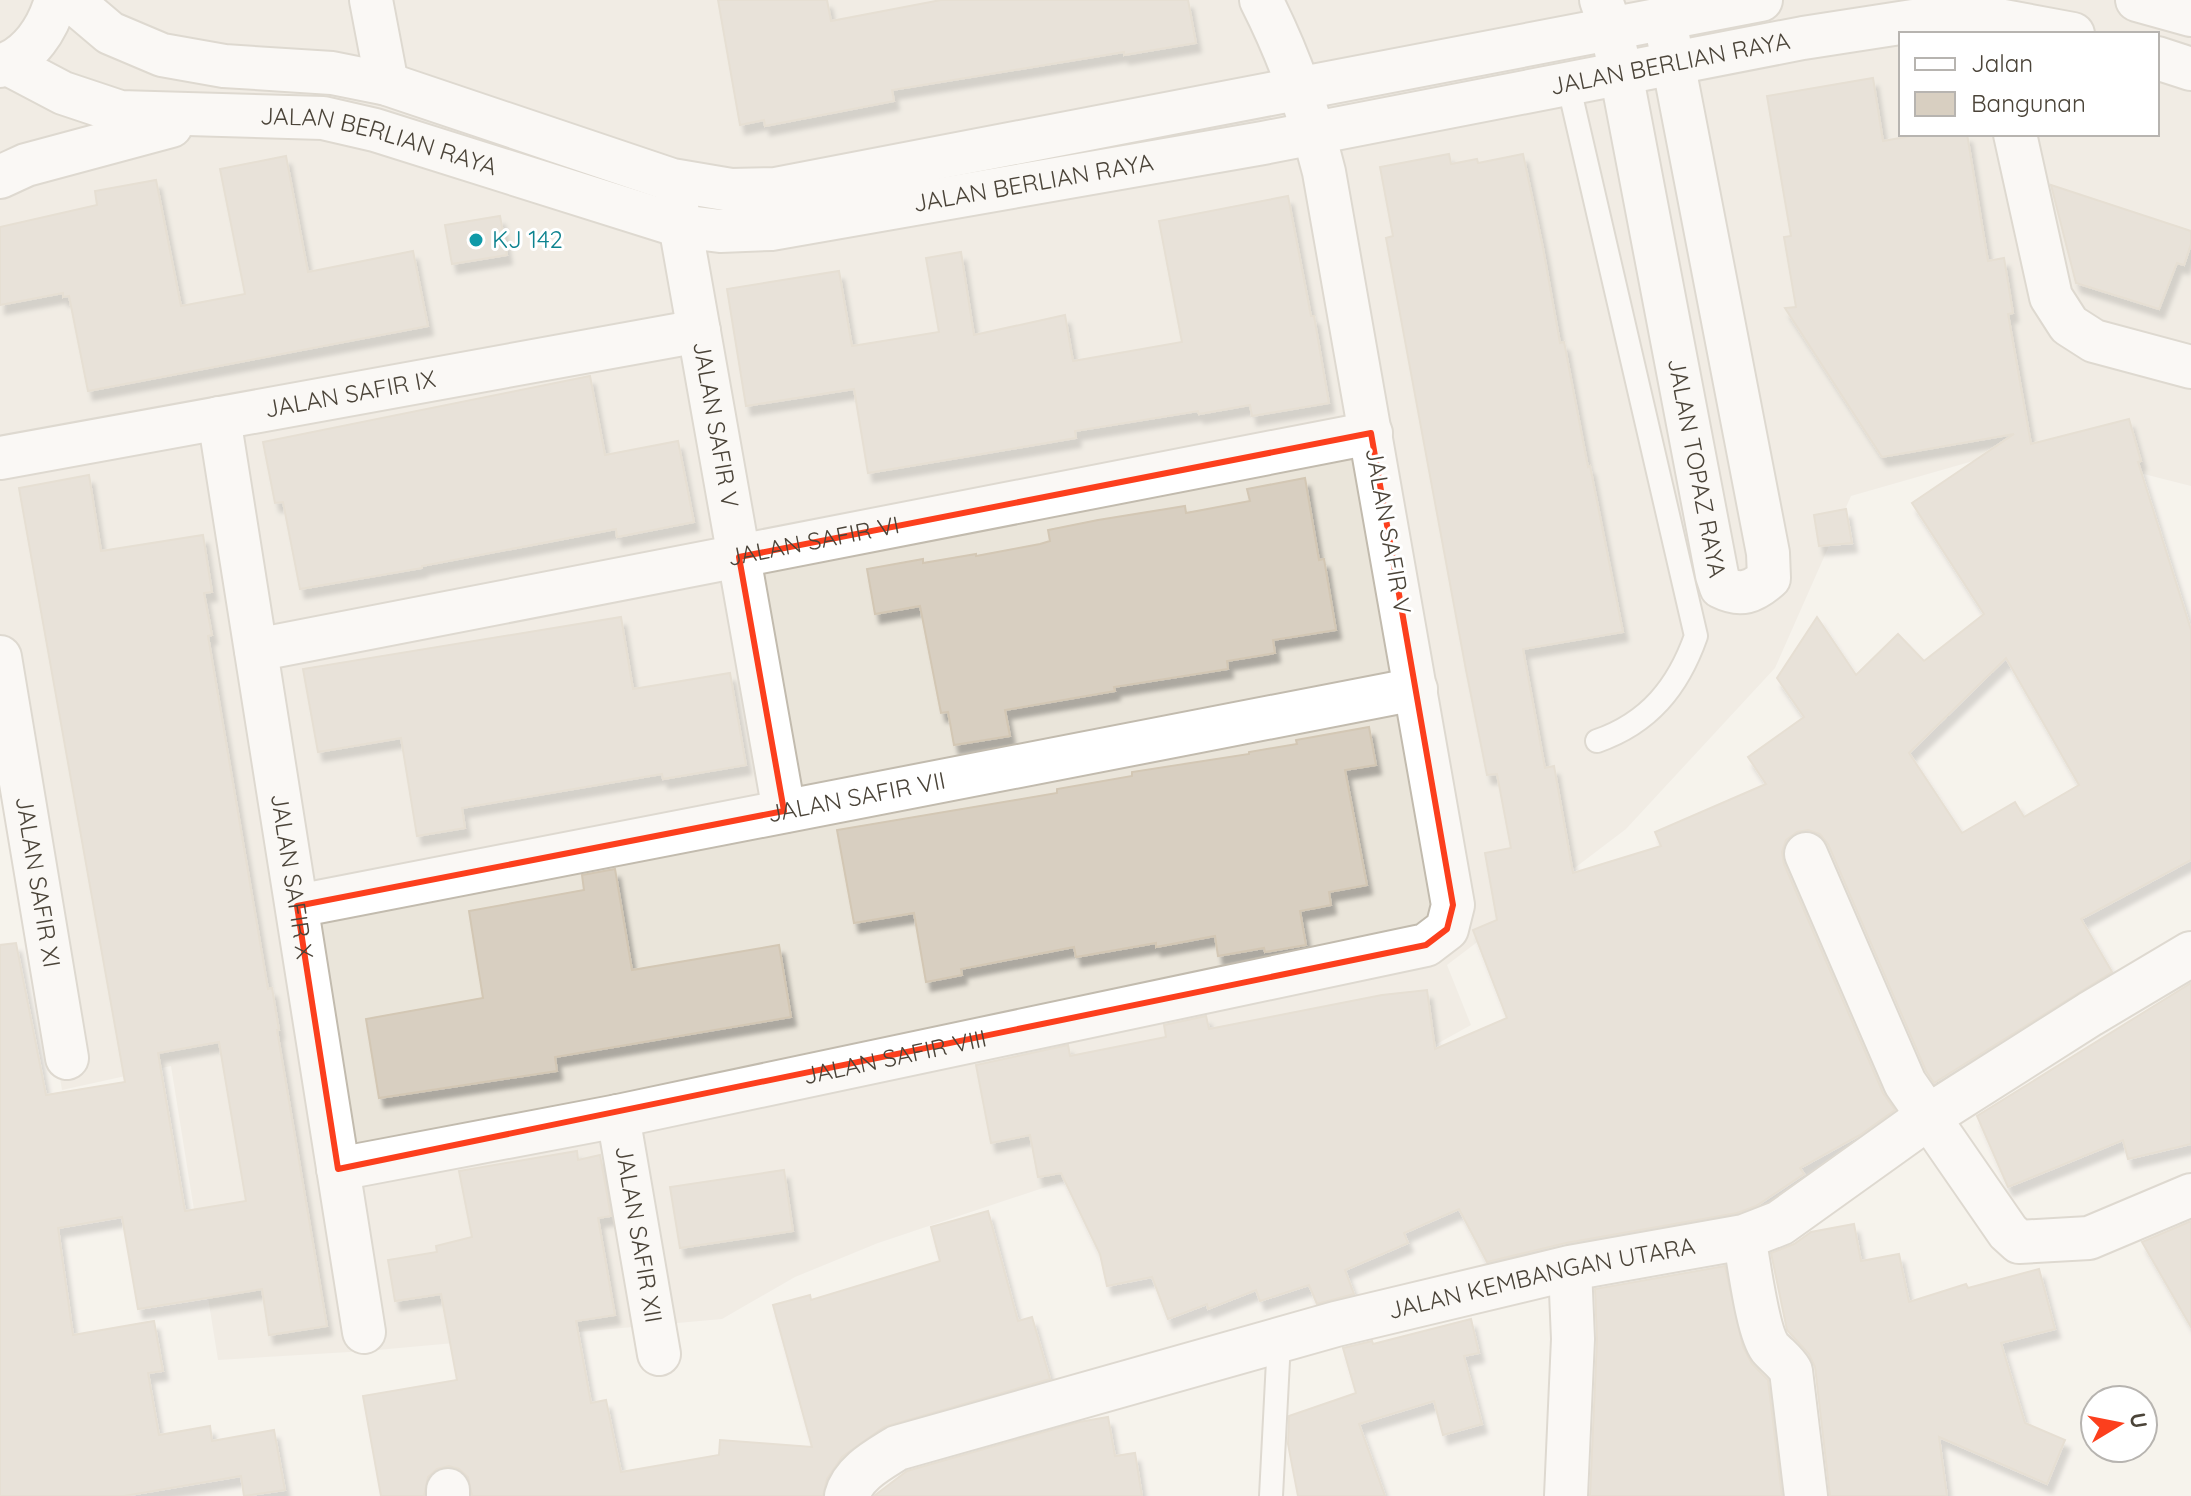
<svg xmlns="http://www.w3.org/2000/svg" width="2191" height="1496" viewBox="0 0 2191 1496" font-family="Quicksand,sans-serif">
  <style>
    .residential { fill: #eae5da; fill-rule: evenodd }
    .building { fill: #d8cfc1; stroke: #d3c7b4; stroke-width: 2; fill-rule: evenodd; filter: url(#shadow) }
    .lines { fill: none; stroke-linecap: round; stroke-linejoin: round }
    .service-casing { stroke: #c2bbae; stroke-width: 26 }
    .minor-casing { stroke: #c2bbae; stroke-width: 46 }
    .tertiary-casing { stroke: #c2bbae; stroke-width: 48 }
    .service { stroke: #fff; stroke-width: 22 }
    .minor { stroke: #fff; stroke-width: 42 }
    .tertiary { stroke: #fff; stroke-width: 44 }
    .marked { fill: none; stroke: #fc3f1d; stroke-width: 6; stroke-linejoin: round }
    .culture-dot { fill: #0f9aa8; stroke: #fff; stroke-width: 3 }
    .labels { text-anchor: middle; stroke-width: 6; stroke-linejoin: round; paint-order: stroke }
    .street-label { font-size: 24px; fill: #4b4439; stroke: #fff }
    .culture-label { font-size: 24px; fill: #0d838f; stroke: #fff; text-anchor: start }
  </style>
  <defs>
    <filter id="shadow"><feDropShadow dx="5" dy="9" stdDeviation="2" flood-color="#0004"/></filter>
  </defs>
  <rect width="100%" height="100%" fill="#f6f3ec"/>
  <path class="residential" d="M0,0h2191v486l-162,-41 -178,51 -76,172 -149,161 -179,136 24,60 -92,51 -501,167 -83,34 -73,42 -356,32 -148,9 -47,-294 -109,24 -62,-361zM1901,34h256v100h-256z"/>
  <g class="building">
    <path d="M718,0h109l4,21 110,-21h247l8,43 -72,12v-3l-232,38 2,11 -129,25 -1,-6 -24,5z"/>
    <path d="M1873,78l10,63 39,-7h45l21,127 16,-3 9,55 -5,1 23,130 98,-25 12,42 -3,1 53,168v230l-110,59 31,53 -178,111 -8,-12 -98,-227 -8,-10 -12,-4 -11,2 -11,8 -4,12 2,12 99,229 12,17 -35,25 -60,33 4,6 -48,32 -19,7 -171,30 -79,19 -28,-53 -55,24 4,10 -63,27 9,24 -37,10 -8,-19 -49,16 -4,-11 -48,19 -1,-5 -39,15 -16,-42 -45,9 -7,-32 -39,-81 -23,4 -8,-42 -39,8 -15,-78 92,-20 2,11 96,-19 -2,-12 42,-9 3,13 173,-34 45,-5 8,59 72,-31 -34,-88 24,-10 -12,-67 26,-5 -14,-74 -10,1 -21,-105 -80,-432 7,-2 -13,-69 69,-13 2,10 26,-5 1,4 45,-9 20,94 17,95 4,-1 24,125 2,-1 33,166 -100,17 22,119 9,-2 19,107 88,-27 -6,-14 111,-48 -18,-27 56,-40 -27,-39 40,-61 39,58 42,-41 26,27 60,-47 -72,-111 102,-69 -132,23 -97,-149 11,-1 -12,-70 7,-1 -24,-140zM2006,658l73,127 -55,32 -9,-15 -53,31 -53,-80z"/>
    <path d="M286,156l22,116 105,-21 15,75 -340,65 -19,-95 -6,1v-4l-63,12v-78l97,-22 -2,-14 61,-11 25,126 64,-12 -25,-125z"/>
    <path d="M2051,185l140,46v13l-7,21 -7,-2 -18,46 -83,-26z"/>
    <path d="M1288,196l23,120h3l15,87 -77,13 -2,-11 -51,9 -1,-3 -123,20 1,7 -208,35 -14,-84 -108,17 -19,-117 112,-18 13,75 87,-14 -13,-74 35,-6 13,83 91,-20 8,46 52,-9 57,-10 -23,-121z"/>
    <path d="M500,216l7,39 -55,9 -7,-39z"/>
    <path d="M590,376l15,79 73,-14 16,81 -77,15 -1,-8 -194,37v2l-122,21 -17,-87 -8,1 -12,-61z"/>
    <path d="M89,475l12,76 102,-16 9,57 -8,1 8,42 -4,1 60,353 4,-1 7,42h-2l50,296 -58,9 -7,-46 -124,20 -16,-92 -64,11 15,107 81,-14 9,50 -15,2 11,62 51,-9 2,15 62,-11 11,60 -41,6 -3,-20 -117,20h-124v-551l16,-2 30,152 79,-13 -106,-594zM219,1042l27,159 -61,10 -27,-158z"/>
    <path d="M1305,478l14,82 5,-1 12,71 -63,10 2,13 -48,8 1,8 -114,18 1,4 -110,19 5,26 -56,9 -6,-33 -7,1 -21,-107 -45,8 -8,-45 56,-10v4l53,-9v2l64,-12 10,-3 -2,-11 50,-10 87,-14 1,7 64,-12 -3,-12z"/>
    <path d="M1846,509l6,34 -33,3 -5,-31z"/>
    <path d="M621,617l12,72 97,-16 16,92 -83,14 -1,-5 -200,34 3,20 -48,8 -16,-98 -83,14 -15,-83z"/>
    <path d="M1369,727l7,38 -31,5 22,115 -38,7 2,13 -31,6 6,34 -41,7 -1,-4 -46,8 -3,-20 -59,11v-4l-80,14 -2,-10 -113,22 1,6 -36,7 -12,-69 -60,10 -17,-93 220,-37v-4l75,-13v-4l117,-18v-2l48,-8 -1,-4z"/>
    <path d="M615,869l17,101 147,-25 12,72 -236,40 2,14 -178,27 -13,-79 117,-21 -14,-87 115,-21 -2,-15z"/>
    <path d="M2191,983v161l-63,15 -5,-19 -115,47 -31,-71z"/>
    <path d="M577,1151l1,9 22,-5 11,61 -13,2 17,97 -39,6 15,82 15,-3 15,72 98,-17 1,-15 92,7 -39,-142 37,-10 1,5 129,-39 -9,-34 57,-16 30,110 14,-4 18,62 -166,48 -42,30 -15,22 -4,17h-351l-4,-19 -9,-8 -10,-3 -12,3 -9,8 -4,19h-43l-18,-100 94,-16 -16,-86 -46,7 -7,-41 49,-8 -1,-6 36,-9 -13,-66z"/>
    <path d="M784,1170l9,61 -113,17 -10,-61z"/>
    <path d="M2191,1221v106l-49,-85z"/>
    <path d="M1854,1224l7,37 38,-7 10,48 57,-18 2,4 71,-19 16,60 -54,14 24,80 40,17 -18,44 -108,-47 8,59h-117l-15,-129 -6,-13 -22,-24 -16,-77 23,-9 17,-12z"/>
    <path d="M1725,1266l18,81 9,17 16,16 14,116h-192l7,-156 -2,-51z"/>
    <path d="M1471,1319l8,34 -15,3 18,68 -39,11 -9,-34 -75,23 26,72h-87l-10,-52 1,-28 67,-23 -13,-45 29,-7 1,3z"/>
    <path d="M1108,1417l7,39 20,-3 7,43h-268l33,-25 172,-49z"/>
  </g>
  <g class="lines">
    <defs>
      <g id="service">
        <path d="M1568,83l128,553c-18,51 -47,87 -99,105"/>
        <path d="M1271,1496l8,-155"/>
      </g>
      <g id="minor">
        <path d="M71,0l39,33 52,22 62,11 108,7 55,11 285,96 59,10 44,-1 986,-189"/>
        <path d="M371,0l16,84"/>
        <path id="s1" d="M1601,0l10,29 10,44 96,502 4,12c20,10 32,5 48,-9l-1,-25 -100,-517"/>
        <path d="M2137,0l54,15"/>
        <path d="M2157,58l34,11"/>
        <path id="s2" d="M8,64l55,29 57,19 203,6 52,12 305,96 40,5 51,-2 492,-86 540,-105 110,-17 80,-2 80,15"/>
        <path d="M0,66c30,-9 48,-38 56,-66"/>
        <path d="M2015,134l36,163 18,28 25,16 97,26"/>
        <path d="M0,177l26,-12 145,-39"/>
        <path id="s3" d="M676,202l108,609"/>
        <path id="s4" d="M219,418l145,914"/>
        <path id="s5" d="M0,458l699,-127"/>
        <path id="s6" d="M256,650l1115,-217"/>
        <path id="s7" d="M0,657l67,401"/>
        <path d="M1806,854l99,229 103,149 11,10 70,-4 102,-43"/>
        <path id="s8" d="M297,906l1119,-217"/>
        <path id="s9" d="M618,1116l41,238"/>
        <path id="s10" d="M338,1169l280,-53 808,-171 21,-16 6,-24 -129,-733c-15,-60 -35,-117 -63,-172"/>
        <path d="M1744,1237c5,24 13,94 26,111 7,8 15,13 21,23l15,125"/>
        <path d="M448,1490v6"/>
        <path d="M1566,1496l7,-157 -3,-71"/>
      </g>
      <g id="tertiary">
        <path id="s11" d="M847,1496c6,-23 31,-36 50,-48l439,-124 234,-56 174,-31 36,-14 148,-106 162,-103 101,-60"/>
      </g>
    </defs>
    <use href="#service" class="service-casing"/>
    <use href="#minor" class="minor-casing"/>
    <use href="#tertiary" class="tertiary-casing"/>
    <use href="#service" class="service"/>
    <use href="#minor" class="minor"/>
    <use href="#tertiary" class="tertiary"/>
  </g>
  <path d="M0 0H2191V1496H0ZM1371,433l82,472 -6,24 -21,16 -1088,224 -41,-263 487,-95 -45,-254z" fill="#f6f3ec" fill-opacity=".55" fill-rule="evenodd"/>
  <path class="marked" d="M1371,433l82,472 -6,24 -21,16 -1088,224 -41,-263 487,-95 -45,-254z"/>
  <circle class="culture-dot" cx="476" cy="240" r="8"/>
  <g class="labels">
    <g class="street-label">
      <text dy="8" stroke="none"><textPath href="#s2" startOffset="1704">JALAN BERLIAN RAYA</textPath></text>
      <text dy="8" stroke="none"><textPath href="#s2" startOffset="384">JALAN BERLIAN RAYA</textPath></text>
      <text dy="8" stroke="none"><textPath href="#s2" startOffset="1056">JALAN BERLIAN RAYA</textPath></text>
      <text dy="8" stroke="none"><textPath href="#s5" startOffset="356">JALAN SAFIR IX</textPath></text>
      <text dy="8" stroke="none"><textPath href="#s3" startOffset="226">JALAN SAFIR V</textPath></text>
      <text dy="8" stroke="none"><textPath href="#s1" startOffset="478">JALAN TOPAZ RAYA</textPath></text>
      <text transform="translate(1388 531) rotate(80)" y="8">JALAN SAFIR V</text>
      <text dy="8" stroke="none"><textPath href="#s6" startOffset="568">JALAN SAFIR VI</textPath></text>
      <text dy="8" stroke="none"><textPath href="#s8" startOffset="570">JALAN SAFIR VII</textPath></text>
      <text dy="8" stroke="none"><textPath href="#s4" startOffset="464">JALAN SAFIR X</textPath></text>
      <text dy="8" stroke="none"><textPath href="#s7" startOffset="228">JALAN SAFIR XI</textPath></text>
      <text dy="8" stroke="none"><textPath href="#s10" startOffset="568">JALAN SAFIR VIII</textPath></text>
      <text dy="8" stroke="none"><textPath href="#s9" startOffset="120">JALAN SAFIR XII</textPath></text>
      <text dy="8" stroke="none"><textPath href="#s11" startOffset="738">JALAN KEMBANGAN UTARA</textPath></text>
    </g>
    <g class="culture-label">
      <text x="492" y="248">KJ 142</text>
    </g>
  </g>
  <rect x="1899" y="32" width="260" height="104" fill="#ffffff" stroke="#b7b4b0" stroke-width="2"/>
  <rect x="1915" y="58" width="40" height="12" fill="#ffffff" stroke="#b7b4b0" stroke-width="2"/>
  <text x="1971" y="72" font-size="24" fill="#4b4439">Jalan</text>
  <rect x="1915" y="92" width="40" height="24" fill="#d8cfc1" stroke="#b7b4b0" stroke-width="2"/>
  <text x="1971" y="112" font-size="24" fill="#4b4439">Bangunan</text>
  <g transform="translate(2119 1424) rotate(80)"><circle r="38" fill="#ffffff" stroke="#b7b4b0" stroke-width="2"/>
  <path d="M0-6L14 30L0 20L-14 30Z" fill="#fc3f1d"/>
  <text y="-12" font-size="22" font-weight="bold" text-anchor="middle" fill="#4b4439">U</text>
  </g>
</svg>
